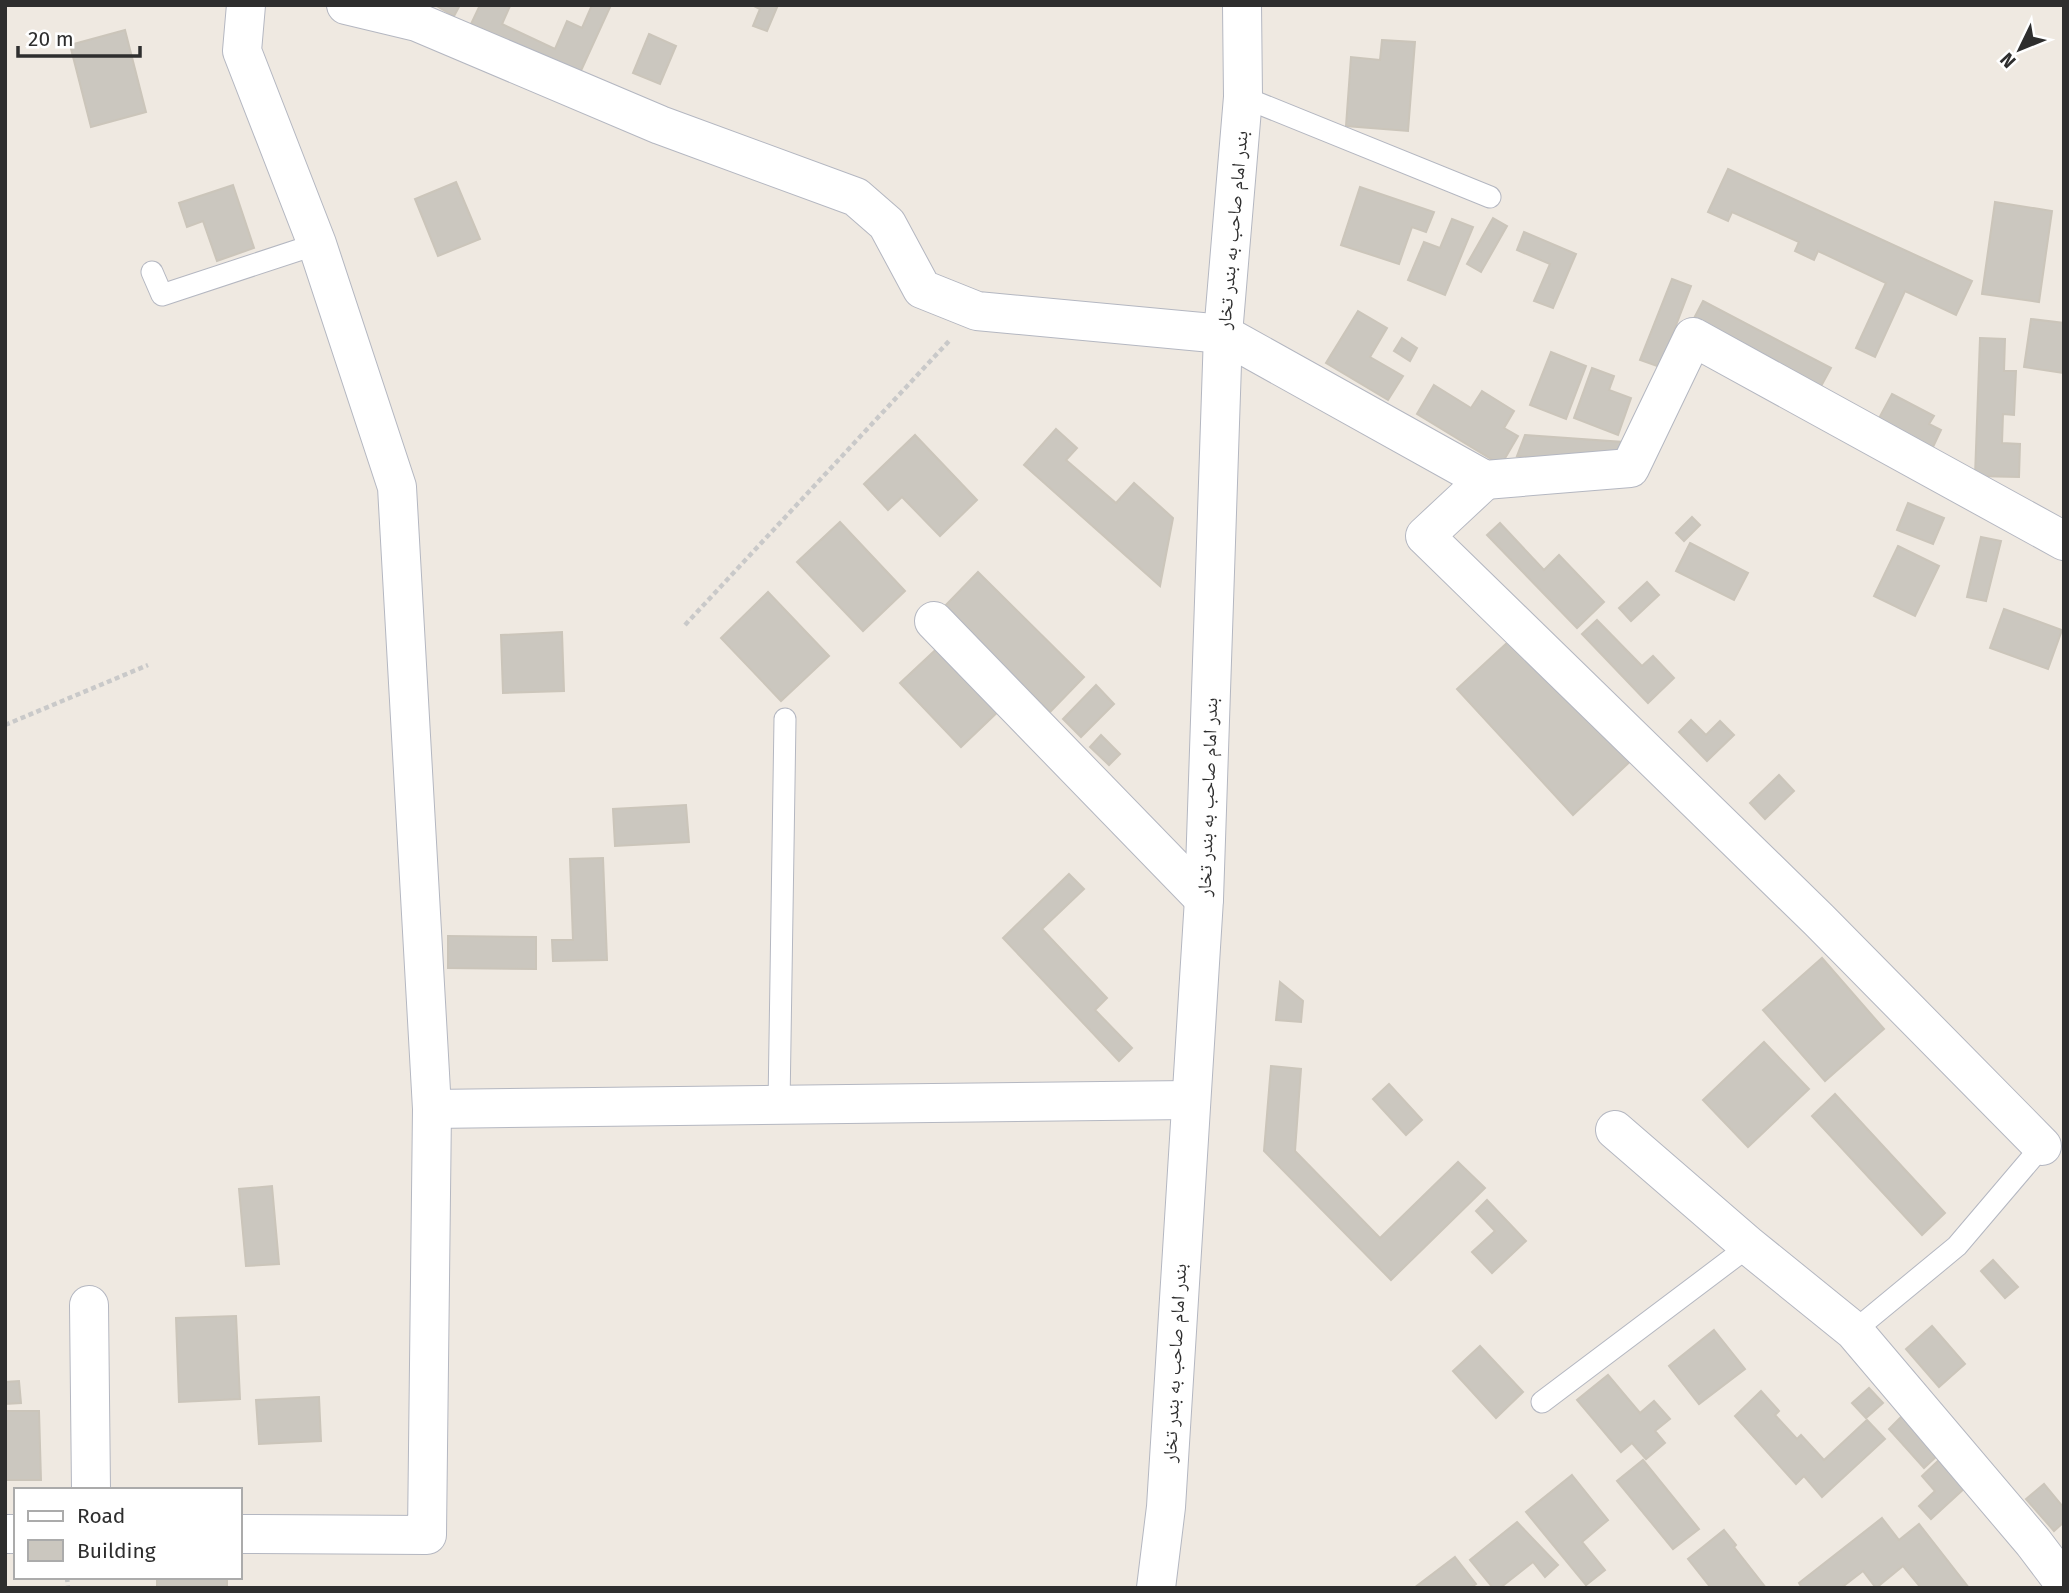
<svg xmlns="http://www.w3.org/2000/svg" width="2069" height="1593" viewBox="0 0 2069 1593" font-family="'Fira Sans','Noto Naskh Arabic',sans-serif">
  <style>
    .building { fill: #cbc7bf; stroke: #cbc5ba; stroke-width: 2 }
    .lines { fill: none; stroke-linecap: round; stroke-linejoin: round }
    .lane-casing { stroke: #b4b7c1; stroke-width: 23 }
    .street-casing { stroke: #b4b7c1; stroke-width: 40 }
    .secondary-casing { stroke: #b4b7c1; stroke-width: 40 }
    .path { stroke: #c9c9c9; stroke-width: 4.5; stroke-dasharray: 5 3.5; stroke-linecap: butt }
    .lane { stroke: #fff; stroke-width: 21 }
    .street { stroke: #fff; stroke-width: 38 }
    .secondary { stroke: #fff; stroke-width: 38 }
    .labels { text-anchor: middle; stroke-width: 7; stroke-linejoin: round; paint-order: stroke }
    .street-label { font-size: 19px; fill: #2e2e2e; stroke: #fff }
  </style>
  <rect width="100%" height="100%" fill="#efe9e1"/>
  <g class="building">
    <path d="M435,5h25l-6,11z"/>
    <path d="M480,5l30,1 -8,18 53,25 12,-28 15,7 10,-23h19l-31,68 -109,-49z"/>
    <path d="M752,5h26l-11,26 -14,-5 7,-17z"/>
    <path d="M125,30l21,82 -55,15 -21,-82z"/>
    <path d="M649,34l27,12 -16,38 -27,-11z"/>
    <path d="M1382,40l33,2 -7,89 -62,-5 5,-69 29,3z"/>
    <path d="M1728,169l244,112 -16,34 -51,-24 -30,66 -19,-9 30,-65 -68,-32 -4,9 -19,-9 4,-9 -67,-30 -4,9 -20,-9z"/>
    <path d="M456,182l24,57 -42,17 -23,-57z"/>
    <path d="M233,185l21,63 -37,13 -14,-40 -16,6 -8,-24z"/>
    <path d="M1360,187l74,25 -8,20 -14,-5 -13,37 -58,-19z"/>
    <path d="M1995,202l57,9 -13,91 -57,-8z"/>
    <path d="M1493,218l14,8 -26,46 -14,-8z"/>
    <path d="M1452,219l21,8 -28,68 -37,-15 16,-38 16,6z"/>
    <path d="M1524,232l52,22 -23,54 -19,-7 16,-37 -33,-14z"/>
    <path d="M1672,279l19,7 -31,81 -20,-7z"/>
    <path d="M1703,301l128,67 -12,22 -127,-68z"/>
    <path d="M1358,311l29,17 -17,29 33,19 -15,24 -62,-37z"/>
    <path d="M2031,319l33,4v50l-40,-6z"/>
    <path d="M1402,338l15,10 -7,13 -16,-10z"/>
    <path d="M1980,338l25,1 -1,32h12l-2,44 -11,-1 -1,29 18,1 -1,33 -44,-1z"/>
    <path d="M1551,352l35,14 -20,53 -36,-14z"/>
    <path d="M1592,368l22,8 -5,14 22,8 -13,37 -44,-17z"/>
    <path d="M1434,385l37,23 11,-17 32,20 -10,17 14,8 -17,29 -84,-51z"/>
    <path d="M1892,394l42,22 -5,8 12,6 -9,19 -54,-29z"/>
    <path d="M1056,429l21,19 -11,12 50,43 18,-20 39,35 -13,68 -136,-121z"/>
    <path d="M915,435l62,65 -37,36 -38,-39 -14,13 -24,-26z"/>
    <path d="M1525,435l98,7 -9,21 -97,-7z"/>
    <path d="M1908,503l36,15 -11,26 -36,-14z"/>
    <path d="M1692,517l8,8 -16,16 -8,-8z"/>
    <path d="M840,522l65,69 -42,40 -66,-69z"/>
    <path d="M1500,523l44,47 15,-15 45,47 -27,26 -90,-93z"/>
    <path d="M1981,537l20,4 -15,60 -19,-4z"/>
    <path d="M1690,543l58,30 -14,27 -58,-29z"/>
    <path d="M1898,546l41,20 -24,50 -41,-20z"/>
    <path d="M978,572l106,105 -34,35 -107,-104z"/>
    <path d="M1647,582l12,13 -28,26 -12,-13z"/>
    <path d="M768,592l61,64 -48,45 -60,-63z"/>
    <path d="M2004,609l58,21 -14,39 -58,-21z"/>
    <path d="M1597,620l45,46 11,-10 21,22 -26,25 -66,-69z"/>
    <path d="M1521,630l116,125 -64,60 -116,-126z"/>
    <path d="M562,632l2,59 -61,2 -2,-58z"/>
    <path d="M944,642l60,64 -43,41 -61,-64z"/>
    <path d="M1096,685l18,19 -33,33 -18,-18z"/>
    <path d="M1691,720l15,15 14,-14 14,14 -27,26 -28,-29z"/>
    <path d="M1101,735l19,19 -11,11 -19,-18z"/>
    <path d="M1779,775l15,16 -29,28 -15,-16z"/>
    <path d="M686,805l3,37 -74,4 -2,-37z"/>
    <path d="M603,858l4,102 -54,1 -1,-21h21l-3,-81z"/>
    <path d="M1069,874l15,15 -42,40 65,69 -12,12 37,38 -13,13 -116,-123z"/>
    <path d="M448,936l88,1v32l-88,-1z"/>
    <path d="M1822,958l62,71 -59,52 -62,-71z"/>
    <path d="M1280,982l23,19 -2,21 -25,-2z"/>
    <path d="M1764,1042l45,47 -61,58 -45,-47z"/>
    <path d="M1271,1066l30,3 -6,82 85,87 78,-76 27,26 -94,92 -127,-129z"/>
    <path d="M1389,1084l33,36 -16,15 -33,-36z"/>
    <path d="M1835,1094l110,119 -23,22 -110,-119z"/>
    <path d="M272,1186l7,78 -33,2 -7,-77z"/>
    <path d="M1487,1200l39,41 -34,32 -20,-21 23,-21 -19,-20z"/>
    <path d="M1993,1260l25,27 -13,11 -24,-27z"/>
    <path d="M236,1316l4,83 -61,3 -3,-84z"/>
    <path d="M1932,1326l33,38 -26,23 -33,-38z"/>
    <path d="M1714,1330l31,39 -46,35 -30,-38z"/>
    <path d="M1480,1346l43,46 -27,26 -43,-47z"/>
    <path d="M1608,1375l32,38 14,-12 16,18 -15,12 10,12 -19,16 -14,-16 -11,9 -44,-52z"/>
    <path d="M19,1381l2,22 -16,1v-22z"/>
    <path d="M1869,1388l14,15 -17,15 -14,-15z"/>
    <path d="M1761,1391l18,20 -4,4 22,24 4,-4 23,25 43,-40 18,19 -63,58 -18,-21 -8,8 -61,-68z"/>
    <path d="M319,1397l2,44 -62,3 -3,-44z"/>
    <path d="M5,1411h34l2,69h-36z"/>
    <path d="M1902,1416l36,39 -14,13 -35,-39z"/>
    <path d="M1940,1459l26,28 -35,32 -12,-13 16,-15 -13,-15z"/>
    <path d="M1643,1460l56,69 -26,20 -56,-68z"/>
    <path d="M1572,1475l36,45 -26,22 23,28 -19,15 -60,-73z"/>
    <path d="M2044,1484l20,24v14l-10,9 -28,-32z"/>
    <path d="M1882,1518l17,22 20,-16 50,64h-48l-18,-22 -27,22 -13,-17 -22,17h-39l-3,-5z"/>
    <path d="M1517,1522l41,43 -13,12 -12,-15 -33,26h-7l-23,-28z"/>
    <path d="M1724,1530l12,15 -2,2 32,41h-55l-23,-29z"/>
    <path d="M1455,1557l21,27 -6,4h-56z"/>
    <rect x="157" y="1577" width="70" height="11"/>
  </g>
  <g class="lines">
    <defs>
      <g id="lane">
        <path d="M1243,97l247,100"/>
        <path d="M152,272l10,23 155,-51"/>
        <path d="M779,1105l6,-386"/>
        <path d="M1854,1331l103,-85 85,-100"/>
        <path d="M1542,1402l207,-156"/>
      </g>
      <g id="street">
        <path d="M346,5l71,17 243,103 196,72 31,27 35,65 55,22 246,23 262,146 145,-12 63,-131 371,204"/>
        <path d="M1485,480l-60,56 394,384 223,226"/>
        <path d="M934,621l270,278"/>
        <path d="M432,1109l757,-9"/>
        <path d="M1615,1130l134,116 105,85 179,211 31,41"/>
        <path d="M89,1305l2,185"/>
        <path d="M5,1534h11"/>
        <path d="M240,1534l187,1 5,-426 -35,-622 -80,-243 -75,-193 4,-46"/>
      </g>
      <path id="secondary" d="M1156,1588l10,-81 38,-608 19,-565 20,-237 -1,-92"/>
    </defs>
    <use href="#lane" class="lane-casing"/>
    <use href="#street" class="street-casing"/>
    <use href="#secondary" class="secondary-casing"/>
    <g class="path">
      <path d="M685,625l264,-284"/>
      <path d="M5,725l143,-60"/>
      <path d="M67,1577l1,11"/>
    </g>
    <use href="#lane" class="lane"/>
    <use href="#street" class="street"/>
    <use href="#secondary" class="secondary"/>
  </g>
  <g class="labels">
    <g class="street-label">
      <text transform="translate(1232 230) rotate(-85)" y="7">بندر امام صاحب به بندر تخار</text>
      <text transform="translate(1207 797) rotate(-88)" y="7">بندر امام صاحب به بندر تخار</text>
      <text transform="translate(1174 1363) rotate(-87)" y="7">بندر امام صاحب به بندر تخار</text>
    </g>
  </g>
  <rect width="2069" height="1593" fill="none" stroke="#2e2e2e" stroke-width="14"/>
  <rect x="14" y="1488" width="228" height="91" fill="#ffffff" stroke="#ababab" stroke-width="2"/>
  <rect x="28" y="1511" width="35" height="10" fill="#ffffff" stroke="#ababab" stroke-width="2"/>
  <text x="77" y="1523" font-size="21" fill="#2e2e2e">Road</text>
  <rect x="28" y="1540" width="35" height="21" fill="#cbc7bf" stroke="#ababab" stroke-width="2"/>
  <text x="77" y="1558" font-size="21" fill="#2e2e2e">Building</text>
  <g transform="translate(2020 49) rotate(227)" stroke="#ffffff" stroke-width="5" paint-order="stroke">
  <path d="M0-5L12 26L0 18L-12 26Z" fill="#2e2e2e"/>
  <text y="-10" font-size="19" font-weight="bold" text-anchor="middle" fill="#2e2e2e">N</text>
  </g>
  <path d="M18 46v10h122v-10" fill="none" stroke="#2e2e2e" stroke-width="3.5"/>
  <text x="28" y="46" font-size="21" fill="#2e2e2e" stroke="#ffffff" stroke-width="5" paint-order="stroke">20 m</text>
</svg>
